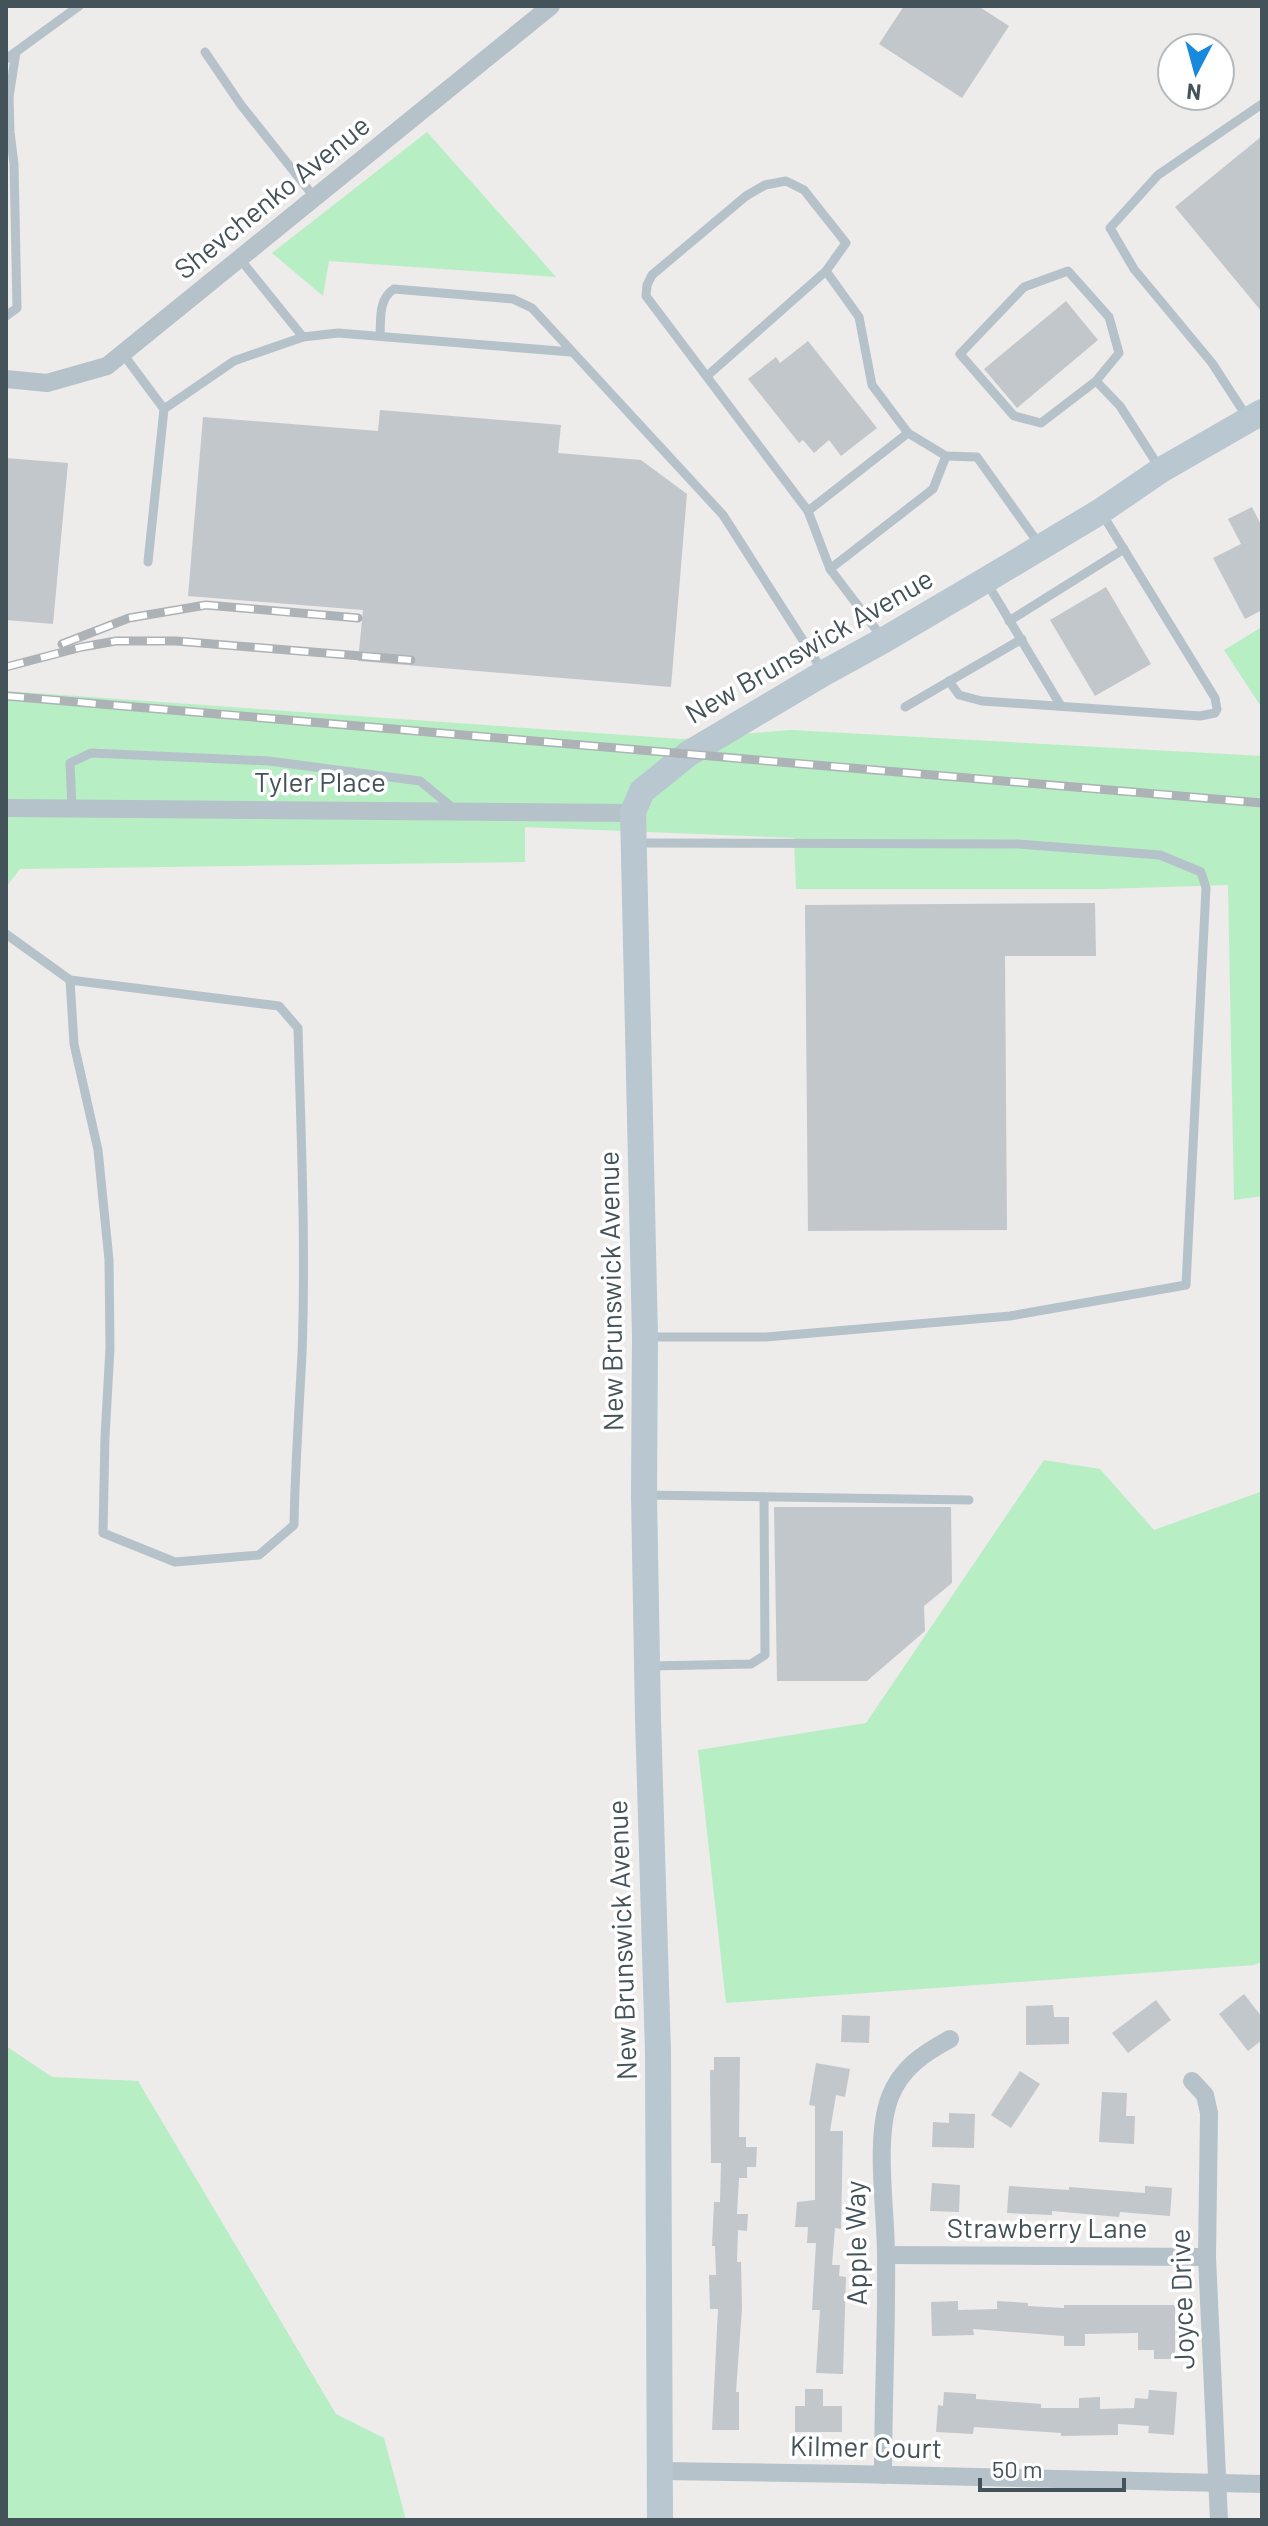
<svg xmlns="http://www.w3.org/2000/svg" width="1268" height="2526" viewBox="0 0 1268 2526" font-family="Barlow,sans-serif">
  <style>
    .green { fill: #b7eec4 }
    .building { fill: #c2c7cb }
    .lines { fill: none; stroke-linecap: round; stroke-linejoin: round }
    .lane { stroke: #b6c2c9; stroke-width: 9 }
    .street { stroke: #b6c2c9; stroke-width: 18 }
    .secondary { stroke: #b8c7d0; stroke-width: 26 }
    .rail-casing { stroke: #adb2b6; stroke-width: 9 }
    .rail { stroke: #fff; stroke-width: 6; stroke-dasharray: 18; stroke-linecap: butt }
    .labels { text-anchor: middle; stroke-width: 7; stroke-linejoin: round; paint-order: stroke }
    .street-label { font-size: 28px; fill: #445259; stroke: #fff }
  </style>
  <rect width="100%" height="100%" fill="#eeebeb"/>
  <g class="green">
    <path d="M427,132l129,145 -227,-16 -6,35 -51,-43z"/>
    <path d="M1262,627v81l-38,-58z"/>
    <path d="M6,691l675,48 110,-9 471,26v440l-28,4 -6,-315 -124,4h-308l-2,-51 -269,-11v35l-505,7 -14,18z"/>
    <path d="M1044,1460l56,9 54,61 106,-38 2,-4v474l-8,3 -528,38 -28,-253 168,-27z"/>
    <path d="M6,2046l46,31 86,4 198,333 48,24 22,82h-400z"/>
  </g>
  <g class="building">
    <path d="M904,6h74l31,20 -47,72 -83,-54z"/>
    <path d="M1262,136v176l-87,-105z"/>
    <path d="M1066,301l32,39 -81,68 -33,-39z"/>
    <path d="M808,341l69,87 -36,28 -12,-16 -15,13 -11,-13 -4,3 -51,-64 28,-22 4,6z"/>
    <path d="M380,410l181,15 -3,28 83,7 46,34 -16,193 -313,-26 5,-51 -175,-14 15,-179 175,14z"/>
    <path d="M6,458l62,5 -15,161 -47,-4z"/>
    <path d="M1252,507l10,20v83l-17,9 -32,-61 28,-14 -13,-25z"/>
    <path d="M1106,587l45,77 -56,32 -45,-76z"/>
    <path d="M1095,903l1,53h-91l2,274 -199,1 -3,-326z"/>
    <path d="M774,1507h177l1,76 -28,23 1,25 -58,50h-90z"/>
    <path d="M1244,1994l18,23v23l-14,11 -29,-37z"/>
    <path d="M1156,2000l15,20 -43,33 -16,-20z"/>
    <path d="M1053,2005l1,12h15v27l-43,1v-39z"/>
    <path d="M842,2015l28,1 -1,27 -28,-1z"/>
    <path d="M714,2057h26l-1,80h7v10h11l-1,20h-9v11h-8l-2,36h11l-1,17 -9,-1 -1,32h4l1,46 -6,84h3v38h-27l6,-121h-8l-1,-34h7l-1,-29h-3l2,-44h6l1,-39h-10l-1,-93h4z"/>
    <path d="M816,2063l34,6 -5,28 -9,-2 -6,36h13l-2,98 -6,-1 -3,37h8l-1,11 7,1 -3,97 -27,-1 4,-63h-8l4,-67h-9l1,-16h-13l2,-25 18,-2v-94l-6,-1z"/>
    <path d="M1020,2071l20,13 -29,44 -20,-13z"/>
    <path d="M1102,2092l25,1 -1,23h9l-1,28 -35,-2z"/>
    <path d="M949,2113l26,1 -1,34 -42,-1 1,-25 16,1z"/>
    <path d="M932,2183l28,2 -1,27 -29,-1z"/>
    <path d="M1009,2186l60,4v-3l76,6v-7l27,2 -2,28 -50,-4 -1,5 -67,-6v4l-45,-2z"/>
    <path d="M958,2301v9l39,-1v-8l31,2v3l36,2v-3h111v54h-21v-9h-16v-17l-53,1v12h-21v-10l-91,-7 1,6 -42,1 -1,-34z"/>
    <path d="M805,2389h18v17h19v26h-47v-26h10z"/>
    <path d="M1149,2390l28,2 -3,43 -26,-2 1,-7 -31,-2v11l-57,1v-3l-87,-6 -1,7 -37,-2 2,-27 5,1 1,-14 32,2v5l65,5v4h38v-10l21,-1v12l34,-1 1,-10 13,1z"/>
  </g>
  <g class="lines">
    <g class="lane">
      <path d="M205,52l36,53 74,93"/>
      <path d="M6,59l73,-53"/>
      <path d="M240,259l63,78"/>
      <path d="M6,316l11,-8 -3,-144 -4,-32 -1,-35 7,-45"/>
      <path d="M380,336c1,-16 -2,-37 14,-47l119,10 19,9 191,207 99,155"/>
      <path d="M123,354l41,55"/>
      <path d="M707,376l119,-105"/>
      <path d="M1096,381l23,-28 -10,-36 -41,-46 -44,16 -64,67 54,62 27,7 55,-42 24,25 39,61"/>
      <path d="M1247,417l-35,-54 -78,-94 -24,-41 48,-53 104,-71"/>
      <path d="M808,511l100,-78"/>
      <path d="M148,562l16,-153 70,-48 69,-24 35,-4 233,19"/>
      <path d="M830,569l103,-80 13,-33"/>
      <path d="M987,583l74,123"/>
      <path d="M1009,621l115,-72"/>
      <path d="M881,636l-51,-67 -22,-58 -162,-215 1,-11 5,-10 94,-79 19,-11 21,-4 18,9 42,53 -20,28 33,46 13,68 36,48 38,23 31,1 62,87"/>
      <path d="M949,681l10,14 23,6 218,15 15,-3 2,-4 -2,-11 -114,-186"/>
      <path d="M905,707l117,-68"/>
      <path d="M72,808l-2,-45 21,-10 178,8 151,20 33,27"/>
      <path d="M635,843l383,1 142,11 41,17 5,16 -20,397 -176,31 -244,21h-118"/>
      <path d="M6,934l64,46 209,26 19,22c3,108 8,217 4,326 -3,57 -7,114 -8,171l-35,30 -84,7 -72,-29 2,-96 5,-89 -1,-88 -11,-110 -24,-106 -4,-64"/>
      <path d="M644,1495l325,5"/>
      <path d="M649,1666l102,-2 14,-9 -1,-158"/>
    </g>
    <g class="street">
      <path d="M6,379l41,4 60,-17 444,-360"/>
      <path d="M6,808l627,5"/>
      <path d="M1192,2081l13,14 4,18 -2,144 12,263"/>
      <path d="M886,2255l321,2"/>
      <path d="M660,2471l194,3 408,10"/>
      <path d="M883,2475c0,-73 4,-147 3,-220 0,-46 -12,-116 4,-158 11,-29 34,-44 60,-58"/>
    </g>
    <path class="secondary" d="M660,2520l-2,-468 -10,-334 -4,-223 1,-158 -12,-525 9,-21 46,-37 136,-81 60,-33 102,-60 115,-69 60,-41 101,-58"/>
    <defs>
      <g id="rail">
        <path d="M62,644l67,-26 77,-13 152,13"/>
        <path d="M6,667l76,-20 34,-6h60l235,19"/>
        <path d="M6,696l1256,107"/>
      </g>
    </defs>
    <use href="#rail" class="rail-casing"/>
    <use href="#rail" class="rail"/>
  </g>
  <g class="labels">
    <g class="street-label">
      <text transform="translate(272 197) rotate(-39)" y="10">Shevchenko Avenue</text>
      <text transform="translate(809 646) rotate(-30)" y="10">New Brunswick Avenue</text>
      <text x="320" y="792">Tyler Place</text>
      <text transform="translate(611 1291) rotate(-91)" y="10">New Brunswick Avenue</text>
      <text transform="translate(622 1940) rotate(-92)" y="10">New Brunswick Avenue</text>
      <text x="1047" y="2238">Strawberry Lane</text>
      <text transform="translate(856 2243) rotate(-91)" y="10">Apple Way</text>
      <text transform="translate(1182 2299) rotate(-92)" y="10">Joyce Drive</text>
      <text transform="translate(866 2447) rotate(1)" y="10">Kilmer Court</text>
    </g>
  </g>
  <rect width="1268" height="2526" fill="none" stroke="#445259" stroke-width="16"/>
  <g transform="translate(1196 72) rotate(186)"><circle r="38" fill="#ffffff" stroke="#b4babd" stroke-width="2"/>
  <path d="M0-6L14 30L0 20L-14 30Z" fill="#178add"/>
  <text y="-12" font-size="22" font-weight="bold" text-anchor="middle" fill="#445259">N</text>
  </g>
  <path d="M980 2478v12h144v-12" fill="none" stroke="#445259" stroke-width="4"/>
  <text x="992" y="2478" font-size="24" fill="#445259" stroke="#ffffff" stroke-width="6" paint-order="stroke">50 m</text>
</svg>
